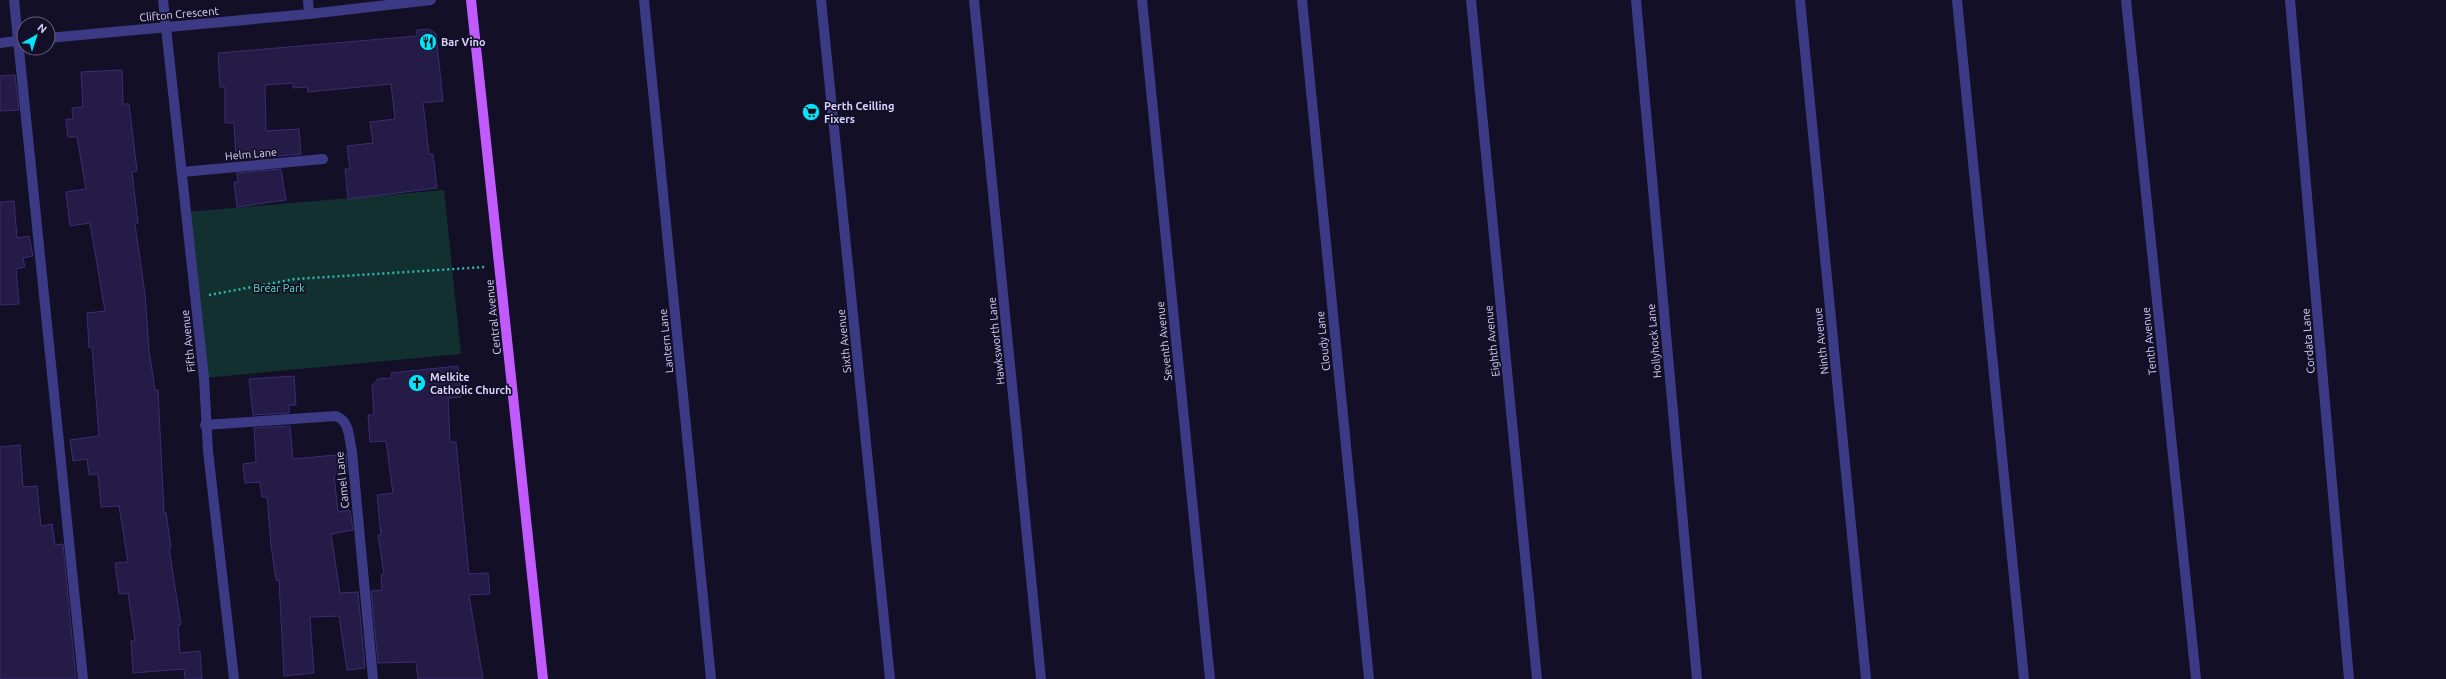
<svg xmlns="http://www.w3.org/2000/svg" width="2446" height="679" viewBox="0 0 2446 679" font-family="Ubuntu,sans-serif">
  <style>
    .green { fill: #12302f }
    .building { fill: #241b47; stroke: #3b2d73 }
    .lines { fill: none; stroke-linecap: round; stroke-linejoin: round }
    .path { stroke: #2fb8b0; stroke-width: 2.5; stroke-dasharray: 2 3; stroke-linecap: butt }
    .lane { stroke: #3d3a85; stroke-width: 10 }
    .street { stroke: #3d3a85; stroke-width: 10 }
    .primary { stroke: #c25bff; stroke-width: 10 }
    .labels { text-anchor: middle; stroke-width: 3.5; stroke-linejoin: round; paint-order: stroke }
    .street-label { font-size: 11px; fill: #d9d4ff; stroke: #130f26 }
    .poi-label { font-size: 11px; font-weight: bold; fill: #d9d4ff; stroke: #130f26; text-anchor: start }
    .park-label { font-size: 11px; fill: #5fe0c0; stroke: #130f26 }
  </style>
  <rect width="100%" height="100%" fill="#130f26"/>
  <path class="green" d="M444,190l17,164 -257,24 -18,-166z"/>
  <g class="building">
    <path d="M429,29l7,5 7,67 -20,2 6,51h4l4,34 -89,11 -3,-30h5l-3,-23 26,-3 -3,-21 25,-3 -4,-35 -83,8 -1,-5 -14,1v-5l-28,2 1,46 33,-2 2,25 -65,6 -2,-37h-9v-36h-5l-2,-34 199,-17v-6z"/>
    <path d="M122,70l1,34h6l8,67 -5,1 6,51 -3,1 10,70 4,56 6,40h3l6,123 2,-1 5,36h-2l12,77h-3l2,28 20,-2 2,28h-17l-1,-10 -51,4 -2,-32 4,-1 -7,-47 -9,1 -4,-31 13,-1 -9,-56 -18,1 -3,-33 -9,1 -2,-16 -14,2 -3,-21 29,-4 -7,-89 -3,1 -2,-35 18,-2 -15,-88 -20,3 -4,-34 20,-3 -9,-52h-9l-2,-18h7l-1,-11 11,-1 -2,-35z"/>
    <path d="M15,75l4,35 -19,1v-35z"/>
    <path d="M281,169l5,31 -49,7 -3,-25h4l-1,-9z"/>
    <path d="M14,201l3,37 12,-2 4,20 -10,2 2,9 -9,2 3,35 -19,1v-103z"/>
    <path d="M458,366l3,31 -13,1 2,44h6l13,132 19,-1 2,21 -21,1 14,84h-65l-2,-17 -38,1 -7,-72 11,-1 -1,-15 3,-1 -6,-39h3l-4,-40 16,-2 -7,-52 -16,1 -2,-27h6l-2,-29 6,-7 14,-1 -1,-5z"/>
    <path d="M294,376l2,29h-7v8l-36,2 -4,-36z"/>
    <path d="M290,426l3,33 53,-5 1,19 -13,2 4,37 12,-2 3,20 -22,4 9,59 18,-1 7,76 -18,2 -8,-54 -29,1 4,56 -30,3 -5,-96h-3l-5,-35 -4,-48h-5l-2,-15 -15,1 -2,-19 13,-2 -2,-34z"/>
    <path d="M20,445l3,42 14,-1 4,40 11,-2 3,21 8,-1 13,135h-76v-232z"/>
  </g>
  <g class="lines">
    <path class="path" d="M209,295l86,-16 191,-12"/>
    <g class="lane">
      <path d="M14,0l69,679"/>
      <path d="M308,0l1,14"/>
      <path d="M644,0l67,679"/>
      <path d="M974,0l67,679"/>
      <path d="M1302,0l67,679"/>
      <path d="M1636,0l61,679"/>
      <path d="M1957,0l67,679"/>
      <path d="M2290,0l59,679"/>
      <path d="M182,172l141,-13"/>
      <path d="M205,425l131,-9c14,5 13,23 16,36l21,227"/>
    </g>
    <g class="street">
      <path d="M163,0l41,378 4,73 26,228"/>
      <path d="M821,0l69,679"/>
      <path d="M1142,0l68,679"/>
      <path d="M1471,0l66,679"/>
      <path d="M1800,0l66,679"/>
      <path d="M2126,0l70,679"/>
      <path d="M48,38l261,-24 122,-14"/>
      <path d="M0,43l24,-3"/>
    </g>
    <path class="primary" d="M471,0l72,679"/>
  </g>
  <defs>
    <symbol id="restaurant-disc" viewBox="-11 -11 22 22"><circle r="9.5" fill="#00e5ff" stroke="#130f26"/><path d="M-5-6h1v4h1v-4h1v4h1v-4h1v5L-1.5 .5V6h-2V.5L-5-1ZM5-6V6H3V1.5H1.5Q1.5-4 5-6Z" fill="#111"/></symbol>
    <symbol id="supermarket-disc" viewBox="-11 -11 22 22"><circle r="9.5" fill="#00e5ff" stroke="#130f26"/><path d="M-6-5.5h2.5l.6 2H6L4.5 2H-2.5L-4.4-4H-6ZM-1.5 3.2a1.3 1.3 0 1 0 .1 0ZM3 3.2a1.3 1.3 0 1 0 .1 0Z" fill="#111"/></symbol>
    <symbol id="church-disc" viewBox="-11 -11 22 22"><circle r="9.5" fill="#00e5ff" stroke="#130f26"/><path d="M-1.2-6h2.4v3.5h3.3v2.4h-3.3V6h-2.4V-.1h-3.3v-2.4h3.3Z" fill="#111"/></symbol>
  </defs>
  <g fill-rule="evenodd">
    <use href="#restaurant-disc" x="418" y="32" width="20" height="20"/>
    <use href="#supermarket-disc" x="801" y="102" width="20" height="20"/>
    <use href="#church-disc" x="407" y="373" width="20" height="20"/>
  </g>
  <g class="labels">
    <g class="street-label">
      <text transform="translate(179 14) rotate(-5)" y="4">Clifton Crescent</text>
      <text transform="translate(251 154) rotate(-5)" y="4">Helm Lane</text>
      <text transform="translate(493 317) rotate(-96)" y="4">Central Avenue</text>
      <text transform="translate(188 341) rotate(-96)" y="4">Fifth Avenue</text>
      <text transform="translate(666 341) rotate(-96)" y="4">Lantern Lane</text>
      <text transform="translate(844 341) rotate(-96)" y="4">Sixth Avenue</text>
      <text transform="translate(996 341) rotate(-96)" y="4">Hawksworth Lane</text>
      <text transform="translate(1164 341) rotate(-96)" y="4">Seventh Avenue</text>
      <text transform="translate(1323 341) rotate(-96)" y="4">Cloudy Lane</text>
      <text transform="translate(1492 341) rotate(-96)" y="4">Eighth Avenue</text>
      <text transform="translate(1654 341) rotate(-95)" y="4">Hollyhock Lane</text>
      <text transform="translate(1821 341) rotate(-96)" y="4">Ninth Avenue</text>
      <text transform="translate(2149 341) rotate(-96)" y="4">Tenth Avenue</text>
      <text transform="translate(2308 341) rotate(-95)" y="4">Cordata Lane</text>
      <text transform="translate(342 480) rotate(-96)" y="4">Camel Lane</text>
    </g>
    <g class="poi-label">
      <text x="441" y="46">Bar Vino</text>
      <text x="824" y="110">Perth Ceilling<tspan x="824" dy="13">Fixers</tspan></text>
      <text x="430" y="381">Melkite<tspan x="430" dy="13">Catholic Church</tspan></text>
    </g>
    <g class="park-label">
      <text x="279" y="292">Brear Park</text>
    </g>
  </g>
  <g transform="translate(36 36) rotate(39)"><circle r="19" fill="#130f26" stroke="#625e7d"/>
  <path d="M0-3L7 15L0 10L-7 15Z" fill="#00e5ff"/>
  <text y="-6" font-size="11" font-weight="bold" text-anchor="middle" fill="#d9d4ff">N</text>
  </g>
</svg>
